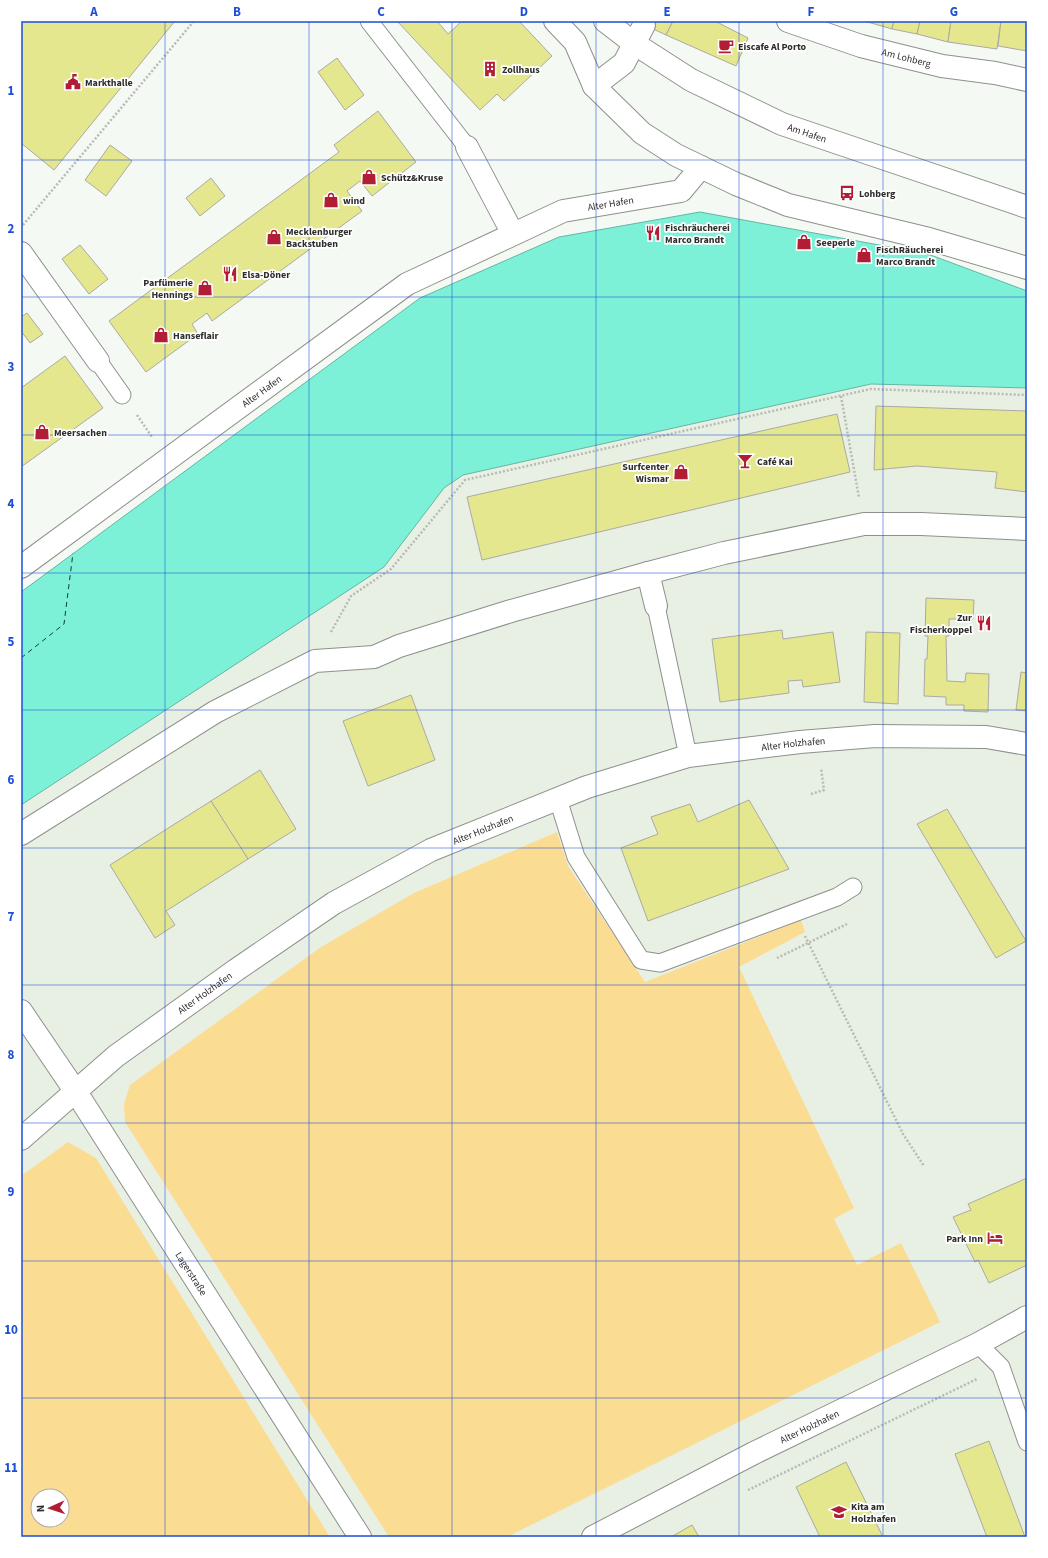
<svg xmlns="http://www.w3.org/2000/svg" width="1048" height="1558" viewBox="0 0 1048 1558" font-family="'Source Sans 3',sans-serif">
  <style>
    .built { fill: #e8f0e3; fill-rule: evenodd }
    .green { fill: #fbdc93; fill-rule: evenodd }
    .water { fill: #7cf1d8; stroke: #64b6a4 }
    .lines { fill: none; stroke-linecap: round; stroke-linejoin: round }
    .ferry { stroke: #0a4137; stroke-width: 1; stroke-dasharray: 5 4; stroke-linecap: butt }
    .building { fill: #e4e78e; stroke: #aaaaa5 }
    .service-casing { stroke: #8d918b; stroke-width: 19 }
    .pedestrian-casing { stroke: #8d918b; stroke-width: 24 }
    .minor-casing { stroke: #8d918b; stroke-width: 24 }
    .tertiary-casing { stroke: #8d918b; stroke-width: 24 }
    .path { stroke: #b7bab5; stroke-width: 2.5; stroke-dasharray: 2 2; stroke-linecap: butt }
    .service { stroke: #fff; stroke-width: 17 }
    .pedestrian { stroke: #fff; stroke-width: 22 }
    .minor { stroke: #fff; stroke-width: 22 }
    .tertiary { stroke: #fff; stroke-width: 22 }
    .grid { fill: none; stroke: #1d4ed8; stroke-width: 1; stroke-opacity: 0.55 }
    .labels { text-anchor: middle; stroke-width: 3.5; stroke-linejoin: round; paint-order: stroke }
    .poi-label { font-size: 10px; font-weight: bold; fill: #2d2e2c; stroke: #fff; text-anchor: start }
    .street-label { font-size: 10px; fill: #2d2e2c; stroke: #fff }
    .neatline { fill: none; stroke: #1d4ed8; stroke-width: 1.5 }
    .grid-label { font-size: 13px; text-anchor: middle; font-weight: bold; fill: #1d4ed8 }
  </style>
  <rect width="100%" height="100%" fill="#f5f9f3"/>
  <path class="built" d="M871,384l156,4v1149h-1006v-732l363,-238 60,-80 19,-12zM38,1496h24v24h-24z"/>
  <g class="green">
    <path d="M557,832l11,34 77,116 156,-62 4,12 -66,35 115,241 -20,11 23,46 44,-22 39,79 -433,215h-118l-264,-415 -1,-18 6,-19 191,-138 93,-54z"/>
    <path d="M68,1142l28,16 234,379h-309v-361zM38,1496h24v24h-24z"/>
  </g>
  <path class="water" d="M700,212l228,42 99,37v97l-156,-4 -408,91 -19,13 -60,79 -363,238v-213l399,-294 139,-61z"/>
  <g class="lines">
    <path class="ferry" d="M21,658l43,-34 9,-71"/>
  </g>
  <g class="building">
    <path d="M21,21h154l-121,149 -33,-27z"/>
    <path d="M397,21h40l11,13 14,-13h57l33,35 -48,45 -7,-7 -17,16z"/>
    <path d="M636,21h37l-7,14z"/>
    <path d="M673,21h42l33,17 -12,28 -70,-31z"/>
    <path d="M864,21h30l-2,8z"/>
    <path d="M894,21h26l-3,13 -25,-5z"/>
    <path d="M920,21h31l-3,21 -31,-8z"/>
    <path d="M951,21h50l-4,28 -49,-7z"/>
    <path d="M1001,21h26v30l-29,-5z"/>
    <path d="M337,58l27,37 -19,15 -27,-38z"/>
    <path d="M378,111l38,51 -44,34 -12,-15 -13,10 15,20 -150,110 -5,-8 -15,11 6,10 -52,38 -37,-51 230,-169 -5,-7z"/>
    <path d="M110,145l22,16 -26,35 -21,-16z"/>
    <path d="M211,178l14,18 -25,20 -14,-18z"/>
    <path d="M80,245l28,34 -19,15 -27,-35z"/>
    <path d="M27,313l16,21 -13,9 -9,-12v-14z"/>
    <path d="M65,356l38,52 -82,59v-79z"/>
    <path d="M876,406l151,5v81l-32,-4 2,-16 -80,-6 -43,4z"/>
    <path d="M837,414l13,58 -368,88 -15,-63z"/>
    <path d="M926,598l48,2 -1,19h-24v17h-3l1,45 18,1 1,-9 23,1 -1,38 -24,-1v-6h-18v-8l-22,-1 1,-37h2l1,-23h-3z"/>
    <path d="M782,630l1,9 50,-7 7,50 -37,5 -1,-7 -14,1 1,12 -69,9 -8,-63z"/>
    <path d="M866,632l34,1 -2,71 -34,-2z"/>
    <path d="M1021,672l6,1v38l-11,-1z"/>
    <path d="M411,695l24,65 -67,26 -25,-65z"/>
    <path d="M260,770l36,59 -48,30 -37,-58z"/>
    <path d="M749,800l40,69 -141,52 -27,-73 37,-14 -7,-17 39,-13 8,18z"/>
    <path d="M211,801l37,58 -82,52 9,14 -20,13 -45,-73z"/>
    <path d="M947,809l79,132 -30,17 -79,-134z"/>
    <path d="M1027,1178v87l-38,18 -11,-23 -3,2 -22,-45 18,-7 -3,-6z"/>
    <path d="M989,1441l36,96h-38l-32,-83z"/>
    <path d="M846,1462l37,75h-63l-24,-50z"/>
    <path d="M692,1525l7,12h-28z"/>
  </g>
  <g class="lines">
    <defs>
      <g id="service">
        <path d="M369,21l98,126"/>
        <path d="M98,361l24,34"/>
        <path d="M656,606l32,150"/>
        <path d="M558,799l18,58 65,103 19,3 177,-66 16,-10"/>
        <path d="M978,1344l23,23 26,75"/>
      </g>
      <g id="pedestrian">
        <path d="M555,21l20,21 19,44 48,47 34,22 60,29 52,21 141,34 98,29"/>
        <path id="s1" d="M788,21l73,25 81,20 53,7 32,7"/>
        <path d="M594,86l30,-23 20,-38"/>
        <path d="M467,147l46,87"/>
        <path id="s2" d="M21,567l386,-283 156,-73 118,-20 20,-24"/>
      </g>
      <g id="minor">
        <path d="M21,253l77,108"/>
        <path d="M648,573l8,33"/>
        <path d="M21,834l194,-122 100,-51 59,-4 25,-11 112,-35 137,-38 76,-20 140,-29h57l106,5"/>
        <path id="s3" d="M21,1011l55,81 284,445"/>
        <path id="s4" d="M21,1139l95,-83 120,-86 98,-67 97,-53 156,-63 101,-31 112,-14 75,-6 111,1 41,7"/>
        <path id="s5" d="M593,1537l161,-84 224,-109 49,-27"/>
      </g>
      <g id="tertiary">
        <path id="s6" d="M605,21l30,23 56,36 91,44 245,83"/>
      </g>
    </defs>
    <use href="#service" class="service-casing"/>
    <use href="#pedestrian" class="pedestrian-casing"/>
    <use href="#minor" class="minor-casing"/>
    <use href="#tertiary" class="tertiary-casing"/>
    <g class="path">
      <path d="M23,225l171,-204"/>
      <path d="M841,396l18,102"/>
      <path d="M137,415l15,22"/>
      <path d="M331,632l20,-36 40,-27 74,-89 406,-91 156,6"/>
      <path d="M811,794l13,-4 -3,-22"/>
      <path d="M805,936l98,198 21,32"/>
      <path d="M777,958l70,-34"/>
      <path d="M748,1490l229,-111"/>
    </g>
    <use href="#service" class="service"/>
    <use href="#pedestrian" class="pedestrian"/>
    <use href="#minor" class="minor"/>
    <use href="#tertiary" class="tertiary"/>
  </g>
  <path class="grid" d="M165,21v1516M309,21v1516M452,21v1516M596,21v1516M739,21v1516M883,21v1516M21,160h1006M21,297h1006M21,435h1006M21,573h1006M21,710h1006M21,848h1006M21,985h1006M21,1123h1006M21,1261h1006M21,1398h1006"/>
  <defs>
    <symbol id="cafe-bare" viewBox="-9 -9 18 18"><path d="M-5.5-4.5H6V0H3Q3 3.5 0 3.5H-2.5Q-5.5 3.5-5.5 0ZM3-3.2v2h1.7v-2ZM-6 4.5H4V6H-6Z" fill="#b01d35" stroke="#fff" stroke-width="2.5" paint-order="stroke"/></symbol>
    <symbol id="building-bare" viewBox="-9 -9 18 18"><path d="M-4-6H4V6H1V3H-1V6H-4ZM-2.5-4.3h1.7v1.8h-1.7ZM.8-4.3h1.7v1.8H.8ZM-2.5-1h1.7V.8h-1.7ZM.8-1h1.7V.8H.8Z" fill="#b01d35" stroke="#fff" stroke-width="2.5" paint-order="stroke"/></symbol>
    <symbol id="civic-bare" viewBox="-9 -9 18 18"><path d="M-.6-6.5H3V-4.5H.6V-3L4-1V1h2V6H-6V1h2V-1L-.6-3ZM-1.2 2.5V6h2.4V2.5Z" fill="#b01d35" stroke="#fff" stroke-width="2.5" paint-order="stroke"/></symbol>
    <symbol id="shop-bare" viewBox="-9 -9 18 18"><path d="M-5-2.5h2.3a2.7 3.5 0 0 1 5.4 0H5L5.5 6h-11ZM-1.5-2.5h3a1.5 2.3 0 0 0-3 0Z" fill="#b01d35" stroke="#fff" stroke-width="2.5" paint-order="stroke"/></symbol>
    <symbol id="bus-bare" viewBox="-9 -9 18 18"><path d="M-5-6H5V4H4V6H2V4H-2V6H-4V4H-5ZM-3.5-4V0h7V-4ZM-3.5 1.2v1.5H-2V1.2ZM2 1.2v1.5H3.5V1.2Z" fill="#b01d35" stroke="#fff" stroke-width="2.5" paint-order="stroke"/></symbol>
    <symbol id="restaurant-bare" viewBox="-9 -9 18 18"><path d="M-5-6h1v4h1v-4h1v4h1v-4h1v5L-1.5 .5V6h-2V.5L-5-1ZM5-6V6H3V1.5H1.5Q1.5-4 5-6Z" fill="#b01d35" stroke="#fff" stroke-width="2.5" paint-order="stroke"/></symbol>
    <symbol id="bar-bare" viewBox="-9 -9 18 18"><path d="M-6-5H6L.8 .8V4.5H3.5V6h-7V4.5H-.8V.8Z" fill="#b01d35" stroke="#fff" stroke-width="2.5" paint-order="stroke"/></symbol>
    <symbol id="hotel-bare" viewBox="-9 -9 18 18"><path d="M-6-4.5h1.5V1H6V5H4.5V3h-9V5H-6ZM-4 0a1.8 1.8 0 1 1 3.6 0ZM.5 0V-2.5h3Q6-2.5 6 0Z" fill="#b01d35" stroke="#fff" stroke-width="2.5" paint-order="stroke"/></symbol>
    <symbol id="school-bare" viewBox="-9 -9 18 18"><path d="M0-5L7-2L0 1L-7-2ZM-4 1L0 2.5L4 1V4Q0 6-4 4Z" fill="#b01d35" stroke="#fff" stroke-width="2.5" paint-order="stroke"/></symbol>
  </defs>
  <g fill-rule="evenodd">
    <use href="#cafe-bare" x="715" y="35" width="22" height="22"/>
    <use href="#building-bare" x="479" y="58" width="22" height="22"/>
    <use href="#civic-bare" x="62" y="71" width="22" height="22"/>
    <use href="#shop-bare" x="358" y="166" width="22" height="22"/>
    <use href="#bus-bare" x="836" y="182" width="22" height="22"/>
    <use href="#shop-bare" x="320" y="189" width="22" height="22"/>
    <use href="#restaurant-bare" x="642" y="222" width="22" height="22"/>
    <use href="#shop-bare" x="263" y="226" width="22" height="22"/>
    <use href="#shop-bare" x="793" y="231" width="22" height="22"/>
    <use href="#shop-bare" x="853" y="244" width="22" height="22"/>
    <use href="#restaurant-bare" x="219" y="263" width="22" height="22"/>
    <use href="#shop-bare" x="194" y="277" width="22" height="22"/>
    <use href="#shop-bare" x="150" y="324" width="22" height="22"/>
    <use href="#shop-bare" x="31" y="421" width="22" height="22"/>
    <use href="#bar-bare" x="734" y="450" width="22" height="22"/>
    <use href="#shop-bare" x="670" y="461" width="22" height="22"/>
    <use href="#restaurant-bare" x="973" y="612" width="22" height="22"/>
    <use href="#hotel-bare" x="984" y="1227" width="22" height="22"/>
    <use href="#school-bare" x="828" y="1501" width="22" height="22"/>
  </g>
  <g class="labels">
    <g class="poi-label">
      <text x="738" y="50">Eiscafe Al Porto</text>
      <text x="502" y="73">Zollhaus</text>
      <text x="85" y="86">Markthalle</text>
      <text x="381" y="181">Schütz&amp;Kruse</text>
      <text x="859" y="197">Lohberg</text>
      <text x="343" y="204">wind</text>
      <text x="665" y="231">Fischräucherei<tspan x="665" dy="12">Marco Brandt</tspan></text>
      <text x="286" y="235">Mecklenburger<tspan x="286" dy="12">Backstuben</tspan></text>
      <text x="816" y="246">Seeperle</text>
      <text x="876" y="253">FischRäucherei<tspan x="876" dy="12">Marco Brandt</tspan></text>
      <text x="242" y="278">Elsa-Döner</text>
      <text x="193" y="286" text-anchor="end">Parfümerie<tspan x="193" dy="12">Hennings</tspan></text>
      <text x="173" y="339">Hanseflair</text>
      <text x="54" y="436">Meersachen</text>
      <text x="757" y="465">Café Kai</text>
      <text x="669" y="470" text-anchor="end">Surfcenter<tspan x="669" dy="12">Wismar</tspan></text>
      <text x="972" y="621" text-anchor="end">Zur<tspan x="972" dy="12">Fischerkoppel</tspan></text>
      <text x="983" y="1242" text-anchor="end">Park Inn</text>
      <text x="851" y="1510">Kita am<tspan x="851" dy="12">Holzhafen</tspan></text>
    </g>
    <g class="street-label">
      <text dy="4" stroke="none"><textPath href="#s1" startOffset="124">Am Lohberg</textPath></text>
      <text dy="4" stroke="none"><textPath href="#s6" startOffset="232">Am Hafen</textPath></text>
      <text dy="4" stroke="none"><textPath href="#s2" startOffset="699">Alter Hafen</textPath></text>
      <text dy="4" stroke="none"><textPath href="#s2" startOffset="298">Alter Hafen</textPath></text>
      <text dy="4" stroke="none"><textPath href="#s4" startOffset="883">Alter Holzhafen</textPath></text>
      <text dy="4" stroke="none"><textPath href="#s4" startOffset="559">Alter Holzhafen</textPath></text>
      <text dy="4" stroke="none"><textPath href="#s4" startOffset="235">Alter Holzhafen</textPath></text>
      <text dy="4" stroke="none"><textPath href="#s3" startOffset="313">Lagerstraße</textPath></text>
      <text dy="4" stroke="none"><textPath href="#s5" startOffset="243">Alter Holzhafen</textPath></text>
    </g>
  </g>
  <rect width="1048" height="1558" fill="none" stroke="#ffffff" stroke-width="44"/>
  <g transform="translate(50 1508) rotate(267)"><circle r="19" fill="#ffffff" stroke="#ababab"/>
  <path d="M0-3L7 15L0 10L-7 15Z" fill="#b01d35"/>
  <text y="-6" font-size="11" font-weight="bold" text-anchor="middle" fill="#2d2e2c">N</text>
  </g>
  <rect x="22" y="22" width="1004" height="1514" class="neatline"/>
  <g class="grid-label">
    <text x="94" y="16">A</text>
    <text x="237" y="16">B</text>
    <text x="381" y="16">C</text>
    <text x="524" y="16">D</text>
    <text x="667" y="16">E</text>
    <text x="811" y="16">F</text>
    <text x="954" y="16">G</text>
    <text x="11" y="95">1</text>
    <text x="11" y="233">2</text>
    <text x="11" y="371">3</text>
    <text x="11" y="508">4</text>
    <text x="11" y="646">5</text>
    <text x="11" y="784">6</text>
    <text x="11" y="921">7</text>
    <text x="11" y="1059">8</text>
    <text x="11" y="1196">9</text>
    <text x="11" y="1334">10</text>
    <text x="11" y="1472">11</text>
  </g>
</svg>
